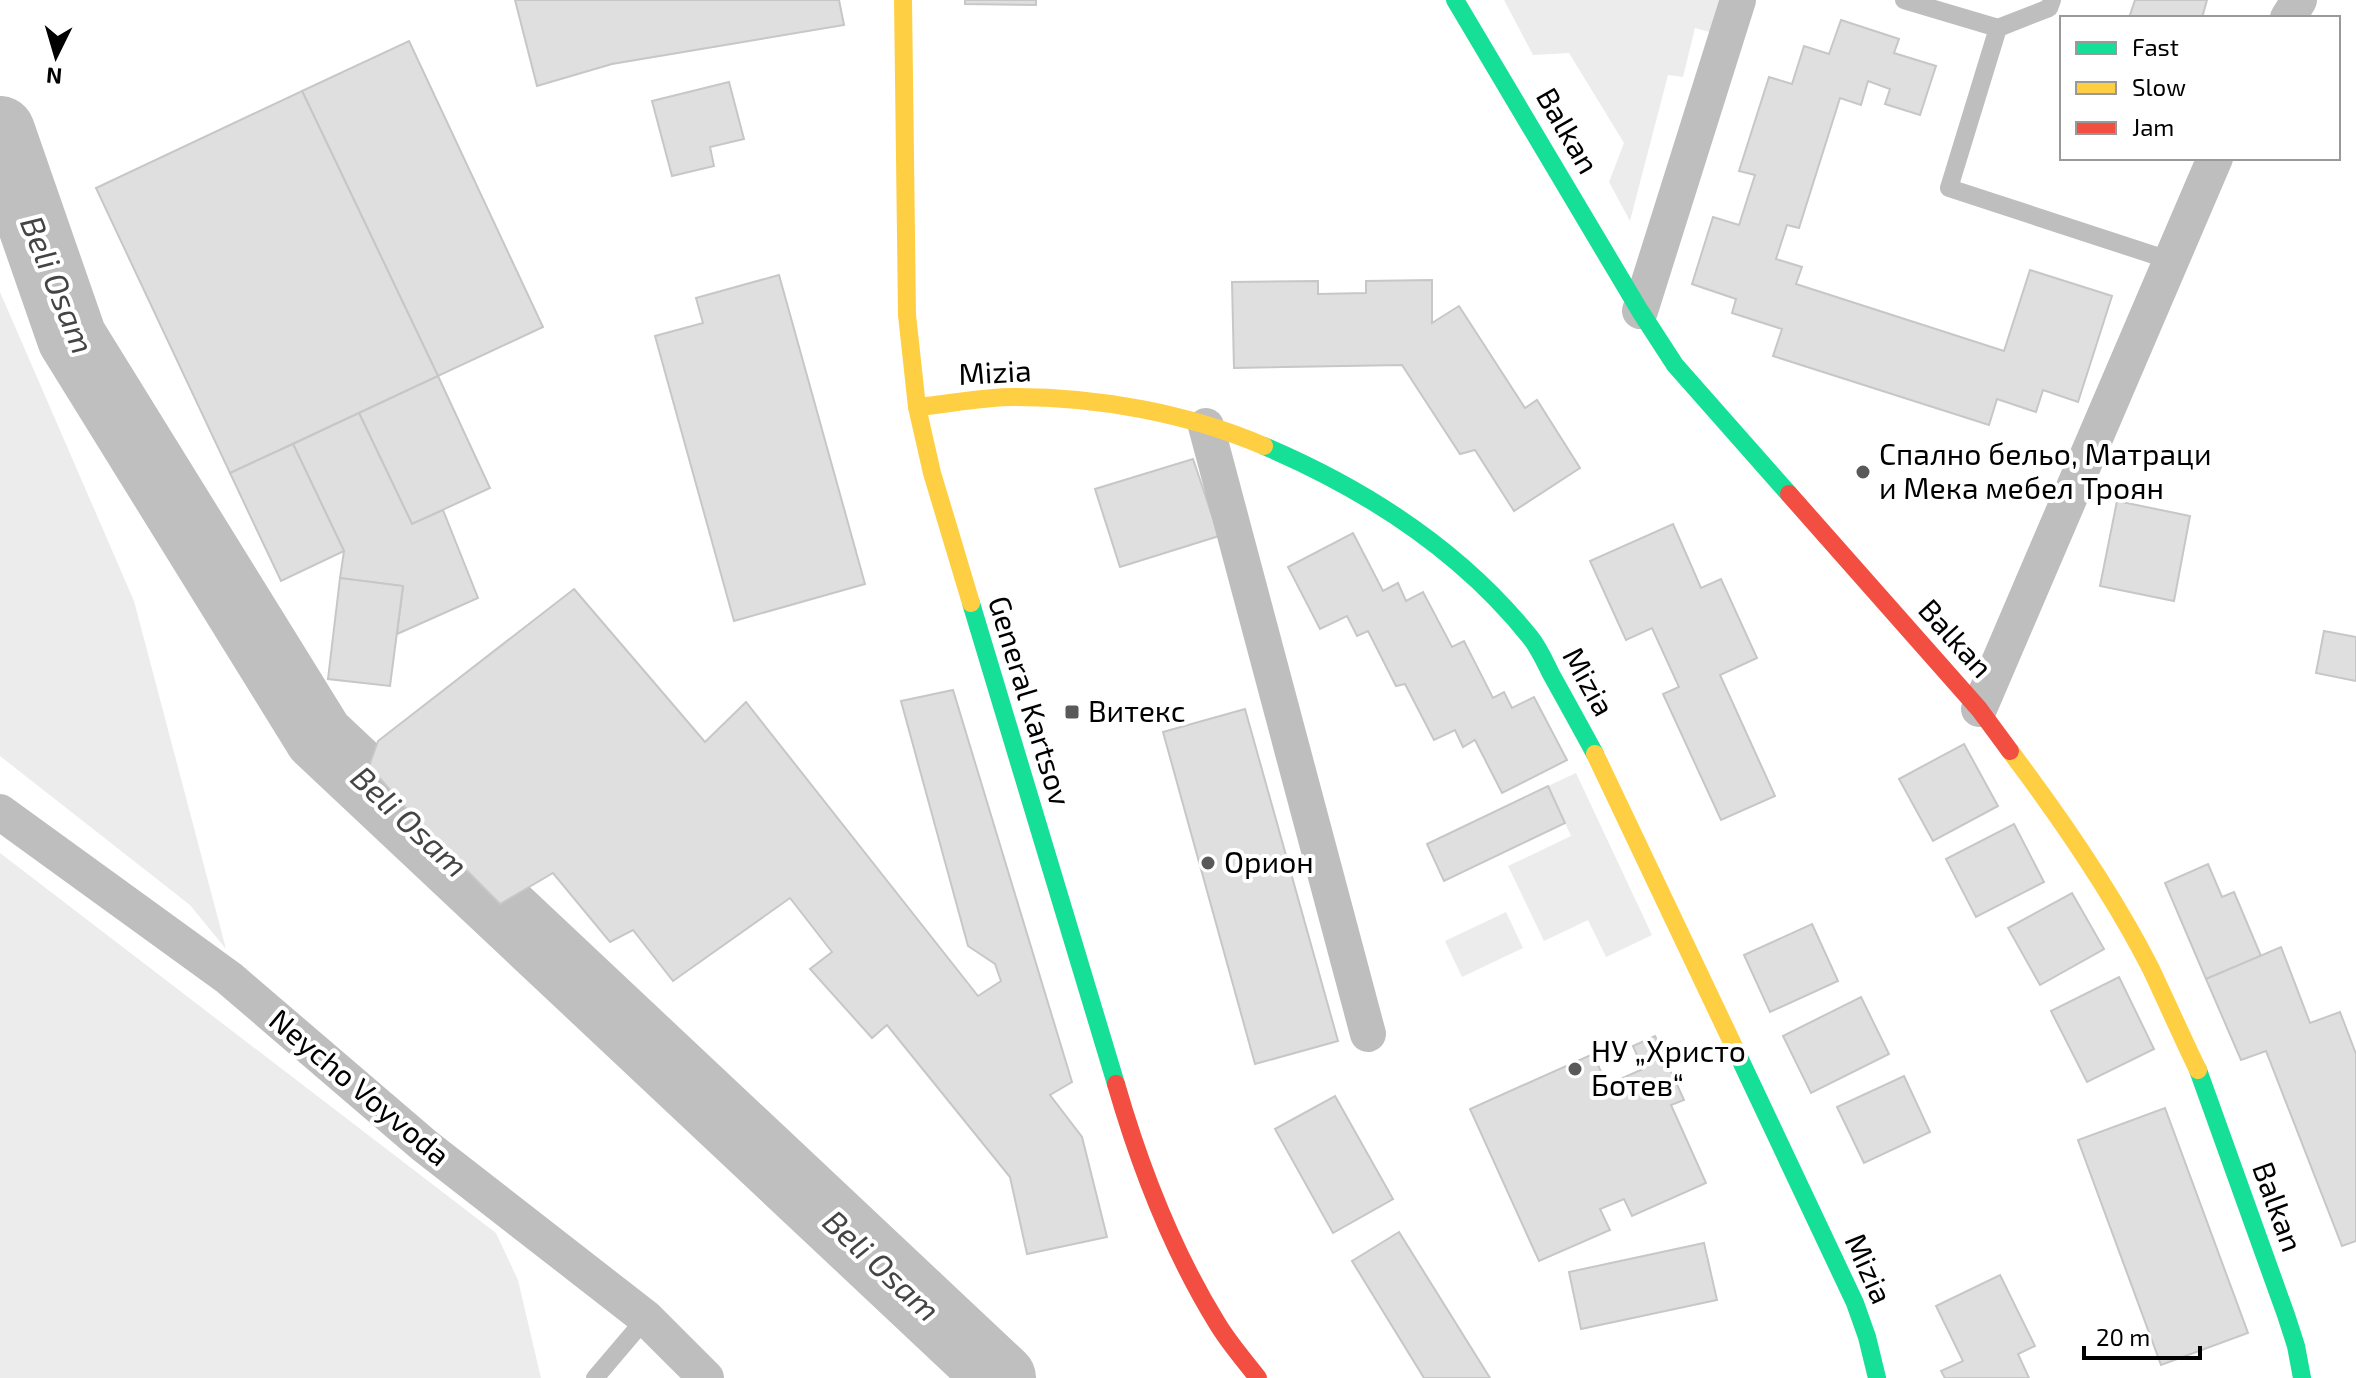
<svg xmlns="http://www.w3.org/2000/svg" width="2356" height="1378" viewBox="0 0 2356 1378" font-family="'Exo 2',sans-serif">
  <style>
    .green { fill: #ececec }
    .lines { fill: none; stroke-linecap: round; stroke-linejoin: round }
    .river { stroke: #bfbfbf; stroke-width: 70 }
    .building { fill: #dfdfdf; stroke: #c7c7c7; stroke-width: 2 }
    .lane { stroke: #bebebe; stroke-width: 18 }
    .street { stroke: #bebebe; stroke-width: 36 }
    .fast { stroke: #16e098; stroke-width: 18 }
    .slow { stroke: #ffcf43; stroke-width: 18 }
    .jam { stroke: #f24e42; stroke-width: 18 }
    .poi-dot { fill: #595959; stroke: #fff; stroke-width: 3 }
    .labels { text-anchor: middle; stroke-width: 8; stroke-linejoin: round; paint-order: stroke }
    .street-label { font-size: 30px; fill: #000; stroke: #fff }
    .poi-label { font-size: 30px; fill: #000; stroke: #fff; text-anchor: start }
    .water-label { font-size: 32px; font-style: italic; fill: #444; stroke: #fff }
  </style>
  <rect width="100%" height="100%" fill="#fff"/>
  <g class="green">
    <path d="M1504,0h223l-10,34 -22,-6 -12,49 -15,-2 -38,146 -21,-39 15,-39 -55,-90 -36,2z"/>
    <path d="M0,292l134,309 92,348 -36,-44 -190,-149z"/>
    <path d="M1576,773l76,162 -46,22 -18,-37 -44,21 -36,-75 63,-30 -23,-50z"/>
    <path d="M0,853l496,380 22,47 23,98h-541z"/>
    <path d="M1506,912l17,36 -61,29 -17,-36z"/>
  </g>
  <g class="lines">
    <path class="river" d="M0,131l72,207 247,399 682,641"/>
  </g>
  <g class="building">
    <path d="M515,0h324l5,25 -232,39 -75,22z"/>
    <path d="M965,0h71v5l-71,-1z"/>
    <path d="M2135,0h72l-5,18h-73z"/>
    <path d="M1841,20l58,19 -5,14 42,13 -16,49 -35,-11 5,-15 -22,-8 -7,24 -21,-7 -41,130 -12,-3 -11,34 26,8 -6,17 208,67 26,-81 82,26 -34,106 -35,-12 -7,22 -39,-13 -8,26 -216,-69 9,-27 -50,-16 4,-14 -44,-15 21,-67 26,8 16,-50 -16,-4 30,-94 23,7 12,-38 25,8z"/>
    <path d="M409,41l134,286 -105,49 -136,-285z"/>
    <path d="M729,82l15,57 -34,8 4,19 -42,10 -20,-75z"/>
    <path d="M302,91l136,285 -208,97 -134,-285z"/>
    <path d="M779,275l86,309 -131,37 -79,-285 48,-13 -7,-25z"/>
    <path d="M1432,280v43l27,-17 66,102 12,-8 43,68 -66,43 -39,-61 -15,4 -58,-89 -168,3 -2,-86 86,-1v13l48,-1v-12z"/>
    <path d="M438,376l52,112 -78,36 -53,-111z"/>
    <path d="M359,413l53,111 31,-14 35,88 -81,36 6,-48 -63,-8 4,-27 -51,-107z"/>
    <path d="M293,444l51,107 -63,30 -51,-108z"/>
    <path d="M1193,459l26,77 -99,31 -25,-78z"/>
    <path d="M2117,501l73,15 -16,85 -74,-15z"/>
    <path d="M1673,524l28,64 20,-9 36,79 -37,17 55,121 -54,24 -58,-126 16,-7 -27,-59 -26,12 -36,-79z"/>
    <path d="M1353,533l30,58 15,-8 8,18 17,-9 29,55 12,-6 29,57 11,-6 8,16 22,-11 33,63 -65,33 -27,-53 -12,7 -8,-17 -21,10 -29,-56 -9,2 -28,-55 -11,5 -10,-20 -27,13 -32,-62z"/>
    <path d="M340,578l63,8 -13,100 -62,-7z"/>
    <path d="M574,589l131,153 41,-40 232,294 23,-15 -6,-17 -27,-18 -67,-245 52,-11 119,392 -22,13 32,42 25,100 -80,17 -17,-77 -123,-152 -15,13 -62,-69 22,-17 -42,-54 -117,83 -40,-51 -23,12 -57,-69 -53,31 -89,-90 -42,-48 9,-25z"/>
    <path d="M2324,631l32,6v44l-40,-8z"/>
    <path d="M1245,709l93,332 -83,23 -92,-332z"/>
    <path d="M1964,744l34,62 -65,35 -34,-62z"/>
    <path d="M1548,786l17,37 -121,58 -17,-37z"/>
    <path d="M2014,824l30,58 -68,35 -30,-58z"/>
    <path d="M2208,864l14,33 12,-5 27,64 -55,23 -41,-96z"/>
    <path d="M2072,893l32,56 -64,36 -32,-57z"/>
    <path d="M1812,924l26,57 -68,31 -26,-57z"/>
    <path d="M2281,947l29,76 30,-11 16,42v187l-14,5 -76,-195 -25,9 -35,-81z"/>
    <path d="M2119,977l35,72 -67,33 -36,-71z"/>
    <path d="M1861,997l28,57 -78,39 -28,-57z"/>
    <path d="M1655,1036l29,64 -13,5 35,78 -74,33 -8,-17 -24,10 10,21 -71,31 -69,-152 123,-55 14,31 36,-16 -10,-23z"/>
    <path d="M1904,1076l26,56 -66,31 -27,-56z"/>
    <path d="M1335,1096l58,103 -60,34 -58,-104z"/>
    <path d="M2165,1108l83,225 -87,32 -83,-225z"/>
    <path d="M1399,1232l91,146h-66l-72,-117z"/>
    <path d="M1704,1243l13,57 -136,29 -12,-57z"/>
    <path d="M2000,1275l35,71 -17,8 11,24h-84l-4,-7 22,-10 -27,-55z"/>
  </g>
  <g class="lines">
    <g class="lane">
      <path d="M1904,0l94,28 -49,160 220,72"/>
      <path d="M1998,28l51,-20 3,-8"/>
      <path d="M595,1378l51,-60"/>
    </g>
    <g class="street">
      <path d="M2288,18l11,-18"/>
      <path d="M1640,311l98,-311"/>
      <path d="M1206,426l162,608"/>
      <path d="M1979,709l236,-551"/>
      <path d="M0,812l229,166 196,168 221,172 60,60"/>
    </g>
    <g class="fast">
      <path d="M1455,0l185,311 35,54 114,129"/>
      <path d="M1264,446c101,43 197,105 266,191 9,11 15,25 21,37 15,27 30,54 44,80"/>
      <path d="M971,603l145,481"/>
      <path d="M1738,1055l117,248 12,34 10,41"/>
      <path d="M2198,1070l88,245 10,31 6,32"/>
    </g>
    <g class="slow">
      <path d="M903,0l4,315 10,92 15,66 39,130"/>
      <path d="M917,407c32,-3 65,-10 97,-10 84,0 173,16 250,49"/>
      <path d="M2010,751c52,69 102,141 141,218 16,34 31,68 47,101"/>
      <path d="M1595,754l143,301"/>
    </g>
    <g class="jam">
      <path d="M1789,494l190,215 31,42"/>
      <path d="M1116,1084c24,83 56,166 101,239 12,20 27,37 41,55"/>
    </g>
  </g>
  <g class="poi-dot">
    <circle cx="1863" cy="472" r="8"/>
    <rect x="1064" y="704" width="16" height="16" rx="4"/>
    <circle cx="1208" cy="863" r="8"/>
    <circle cx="1575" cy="1069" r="8"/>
  </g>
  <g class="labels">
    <g class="street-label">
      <text transform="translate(1567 131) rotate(60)" y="10">Balkan</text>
      <text transform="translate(995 373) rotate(-3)" y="10">Mizia</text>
      <text transform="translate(1955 639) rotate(48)" y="10">Balkan</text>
      <text transform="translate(1588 682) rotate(61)" y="10">Mizia</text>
      <text transform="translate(1029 701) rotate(73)" y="10">General Kartsov</text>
      <text transform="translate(359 1088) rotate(40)" y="10">Neycho Voyvoda</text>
      <text transform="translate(2277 1207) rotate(70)" y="10">Balkan</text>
      <text transform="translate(1868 1269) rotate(66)" y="10">Mizia</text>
    </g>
    <g class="poi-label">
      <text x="1879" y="465">Спално бельо, Матраци<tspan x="1879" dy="34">и Мека мебел Троян</tspan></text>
      <text x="1088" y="722">Витекс</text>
      <text x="1224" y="873">Орион</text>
      <text x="1591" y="1062">НУ „Христо<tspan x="1591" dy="34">Ботев“</tspan></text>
    </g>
    <g class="water-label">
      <text transform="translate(57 285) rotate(68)" y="11">Beli Osam</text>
      <text transform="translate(409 822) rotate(43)" y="11">Beli Osam</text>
      <text transform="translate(881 1266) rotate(43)" y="11">Beli Osam</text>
    </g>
  </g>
  <rect x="2060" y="16" width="280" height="144" fill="#ffffff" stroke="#999999" stroke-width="2"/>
  <rect x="2076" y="42" width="40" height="12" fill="#16e098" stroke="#999999" stroke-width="2"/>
  <text x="2132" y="56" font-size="24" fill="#000000">Fast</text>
  <rect x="2076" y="82" width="40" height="12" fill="#ffcf43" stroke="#999999" stroke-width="2"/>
  <text x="2132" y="96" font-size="24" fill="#000000">Slow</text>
  <rect x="2076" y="122" width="40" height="12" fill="#f24e42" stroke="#999999" stroke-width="2"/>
  <text x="2132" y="136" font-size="24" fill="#000000">Jam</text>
  <g transform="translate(56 56) rotate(185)" stroke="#ffffff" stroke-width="6" paint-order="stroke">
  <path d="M0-6L14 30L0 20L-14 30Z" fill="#000000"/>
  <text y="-12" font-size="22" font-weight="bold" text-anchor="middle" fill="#000000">N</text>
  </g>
  <path d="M2084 1346v12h116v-12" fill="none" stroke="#000000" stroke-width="4"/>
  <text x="2096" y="1346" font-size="24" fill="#000000" stroke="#ffffff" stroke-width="6" paint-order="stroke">20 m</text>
</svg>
